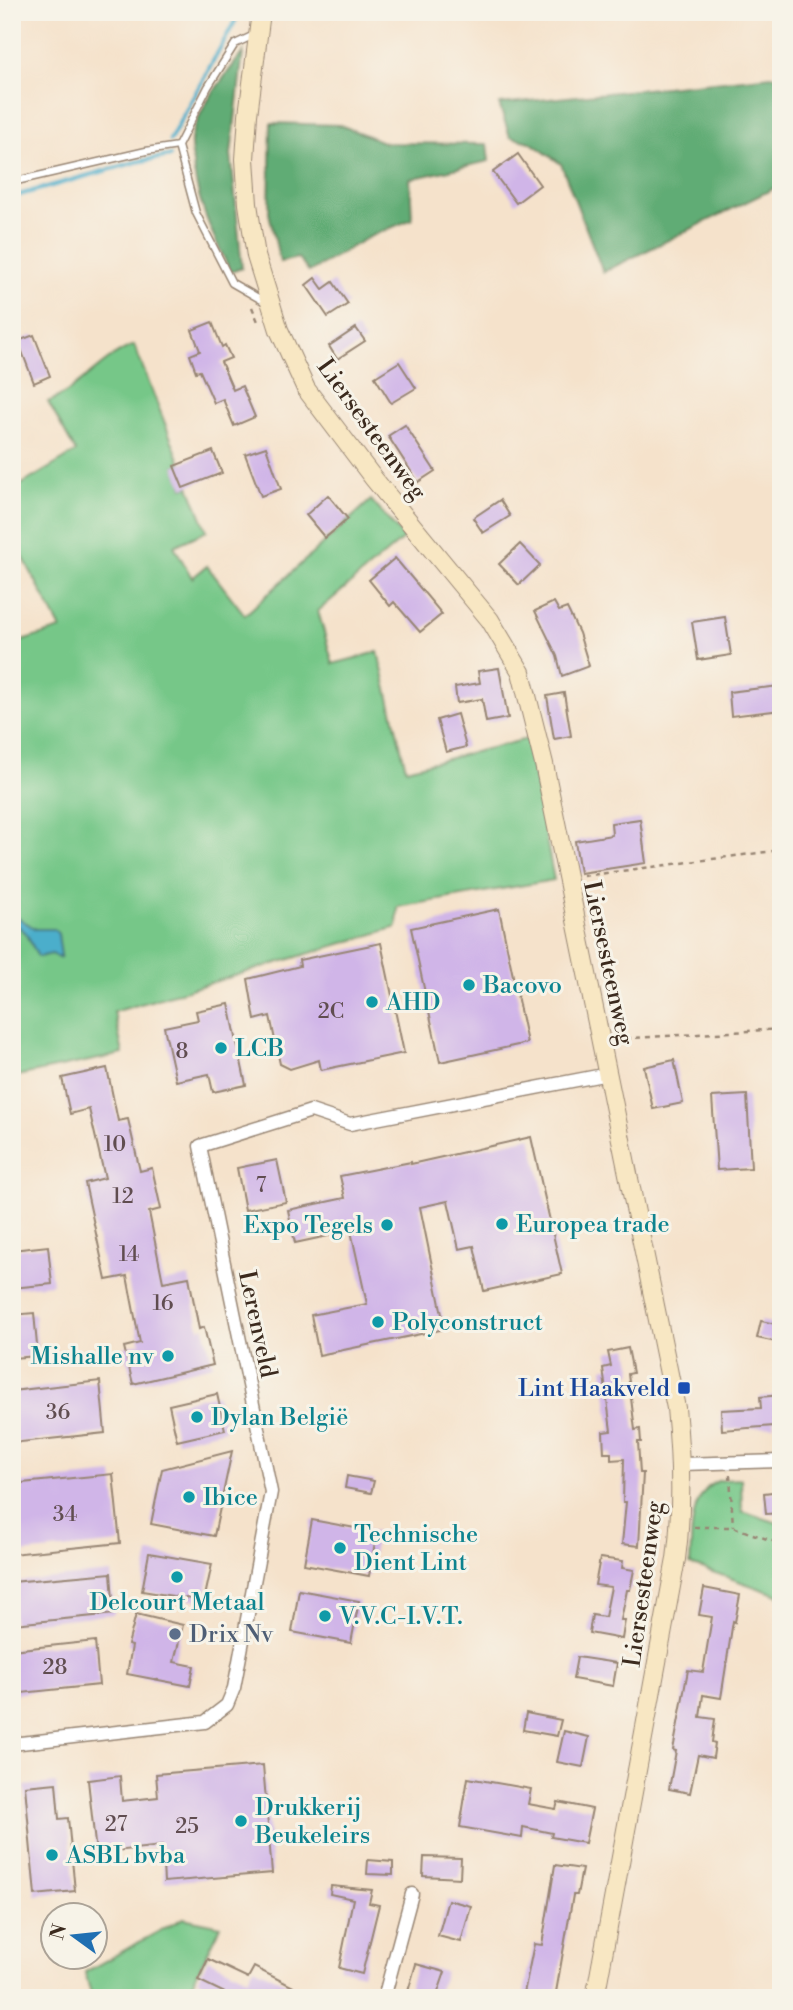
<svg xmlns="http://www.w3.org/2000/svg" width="793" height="2010" viewBox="0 0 793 2010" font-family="'Libre Bodoni',serif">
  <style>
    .green { fill: #76c788; stroke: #587853; stroke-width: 2 }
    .forest { fill: #60ac74; stroke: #4e6b49; stroke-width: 2 }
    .water { fill: #4caecb; stroke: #446c74; stroke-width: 2 }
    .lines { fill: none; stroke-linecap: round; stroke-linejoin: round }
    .stream { stroke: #4caecb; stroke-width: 4.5 }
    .building { fill: #d0b5e8 }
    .lane-casing { stroke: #988674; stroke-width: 9 }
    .street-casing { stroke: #988674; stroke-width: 15 }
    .secondary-casing { stroke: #988674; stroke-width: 20 }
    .path { stroke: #988674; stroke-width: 2.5; stroke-dasharray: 5 5; stroke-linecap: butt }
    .lane { stroke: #fff; stroke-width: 6 }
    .street { stroke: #fff; stroke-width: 12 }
    .secondary { stroke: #f8e7c3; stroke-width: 18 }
    .culture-dot { fill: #0f9aa8; stroke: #f7f3e8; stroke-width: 2.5 }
    .transit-dot { fill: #1a4fb4; stroke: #f7f3e8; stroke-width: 2.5 }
    .service-dot { fill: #5c6f8a; stroke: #f7f3e8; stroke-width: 2.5 }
    .labels { text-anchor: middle; stroke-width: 6; stroke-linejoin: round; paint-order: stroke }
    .number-label { font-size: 21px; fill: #604d50 }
    .street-label { font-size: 24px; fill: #3b2a1e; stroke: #f7f3e8 }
    .culture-label { font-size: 24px; fill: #0d838f; stroke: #f7f3e8; text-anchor: start }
    .transit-label { font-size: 24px; fill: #164399; stroke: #f7f3e8; text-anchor: end }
    .service-label { font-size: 24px; fill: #4e5e75; stroke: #f7f3e8; text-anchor: start }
  </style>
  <rect width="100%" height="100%" fill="#f7f3e8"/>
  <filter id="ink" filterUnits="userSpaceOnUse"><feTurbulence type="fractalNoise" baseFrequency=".0143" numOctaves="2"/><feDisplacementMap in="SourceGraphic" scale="14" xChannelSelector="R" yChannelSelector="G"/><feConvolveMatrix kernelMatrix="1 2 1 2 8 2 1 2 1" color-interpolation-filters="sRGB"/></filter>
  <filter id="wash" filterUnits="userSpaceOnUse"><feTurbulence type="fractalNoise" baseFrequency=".00686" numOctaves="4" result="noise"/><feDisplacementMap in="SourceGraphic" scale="28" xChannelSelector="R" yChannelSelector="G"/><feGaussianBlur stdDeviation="1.57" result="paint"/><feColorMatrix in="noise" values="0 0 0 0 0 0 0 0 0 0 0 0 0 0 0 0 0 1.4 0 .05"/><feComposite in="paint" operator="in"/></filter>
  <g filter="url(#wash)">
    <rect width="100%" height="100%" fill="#f5e2cb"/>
    <g class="green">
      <path d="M134,345l47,119 -6,2 8,22 6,-2 18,45 -33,15 18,32 15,-12 38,49 126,-115 33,38 -86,73 15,53 45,-12 28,117 121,-30 27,141 -156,27 -1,20 -283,85 9,42 -111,23v-433l49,-15 -49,-93v-46l64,-38 -28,-50c32,-13 53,-44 86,-57z"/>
      <path d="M741,1479l1,32 39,13v72l-91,-32c2,-27 -2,-70 28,-83 7,-2 16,-1 23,-2z"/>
      <path d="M183,1918l38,8 -33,66 -8,6h-88l-7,-26z"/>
    </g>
    <g class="forest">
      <path d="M243,52l-12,102 11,114 -11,4c-19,-37 -36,-74 -39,-117 -1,-6 -2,-14 0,-21 10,-31 32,-56 51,-82z"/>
      <path d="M781,75v110l-178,87 -42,-108 -31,-22 -20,-5 -11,-33z"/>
      <path d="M271,123l69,2 46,18 101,1 2,17 -79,18 2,40 -43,18 -60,35 -11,-14 -18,4 -11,-49z"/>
    </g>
    <path class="water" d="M12,914l24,15h18l4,5 3,22 -2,2 -7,-4 -14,3 -12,-24 -14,-12z"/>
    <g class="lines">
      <g class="stream">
        <path d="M170,140l70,-128"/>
        <path d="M12,197l124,-35 34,-6"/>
      </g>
    </g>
    <g id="blocks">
      <g class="building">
        <path d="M518,154l22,31 -24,18 -23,-31z"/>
        <path d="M315,278l8,11 10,-7 15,22 -20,13 -22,-32z"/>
        <path d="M212,322l10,25 3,-2 6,13 -10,4 12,28 9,-4 13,31 -21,9 -11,-27 -9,4 -14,-32 -4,1 -6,-17 10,-4 -8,-21z"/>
        <path d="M356,328l9,13 -28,18 -8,-13z"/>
        <path d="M34,335l16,41 -16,7 -16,-42z"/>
        <path d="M399,362l17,26 -25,15 -16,-26z"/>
        <path d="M405,425l30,46 -17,11 -30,-46z"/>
        <path d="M266,447l15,42 -20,7 -16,-42z"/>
        <path d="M213,451l9,22 -39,15 -9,-22z"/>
        <path d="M328,495l20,24 -23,19 -19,-23z"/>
        <path d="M500,500l10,16 -27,17 -10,-15z"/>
        <path d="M520,544l20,21 -21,20 -20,-21z"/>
        <path d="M395,558l47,56 -22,18 -26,-30 -4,4 -21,-26z"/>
        <path d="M554,602l5,9 8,-3 12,25 10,33 -27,10 -5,-20 -22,-45z"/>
        <path d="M725,617l6,38 -33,5 -6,-38z"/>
        <path d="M499,668l9,50 -22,4 -4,-23 -25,4 -2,-16 25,-4 -2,-12z"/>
        <path d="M779,686l2,24 -50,6 -2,-24z"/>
        <path d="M564,693l7,43 -17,3 -7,-43z"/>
        <path d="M457,714l9,33 -20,5 -9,-32z"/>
        <path d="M640,819l6,44 -66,10 -5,-32 37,-6 -1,-12z"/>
        <path d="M499,909l28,134 -87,19 -29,-134z"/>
        <path d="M381,943l23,110 -83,17 -2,-10 -29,9 -10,-5 -10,-48 -15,4 -7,-41 52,-13 -1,-6z"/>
        <path d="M229,1004l17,81 -33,7 -4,-18 -33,7 -12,-54 34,-7 -2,-9z"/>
        <path d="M674,1060l9,43 -30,6 -9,-42z"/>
        <path d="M107,1068l11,53 10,-2 12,52 12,-3 9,41 -12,3 14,70 26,-5 10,52 5,-2 9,38 -80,19 -9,-37 16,-4 -13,-67 -21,4 -21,-97 20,-5 -16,-69 -19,5 -8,-36z"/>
        <path d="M747,1095l4,73 -34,2 -5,-73z"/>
        <path d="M531,1137l31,137 -78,17 -10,-45 -15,3 -11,-48 -28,6 25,122 -126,26 -8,-40 56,-11 -16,-73 -56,12 -7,-33 57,-12 -5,-22 71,-14v2z"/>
        <path d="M277,1160l9,42 -41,8 -8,-42z"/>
        <path d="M48,1246l4,38 -40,4v-38z"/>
        <path d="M34,1313l4,43 -26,2v-43z"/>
        <path d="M761,1321l20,4v18l-24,-5z"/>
        <path d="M628,1348l5,25 -5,1 7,56 5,-1 1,13h-3l2,31h3l-4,73 -17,-2 4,-42h-3l1,-43 -13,1v-7h-7l-1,-21 8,-1 -8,-63 8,-2 -3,-14z"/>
        <path d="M100,1381l5,52 -93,10v-52z"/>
        <path d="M217,1394l8,36 -48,11 -8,-36z"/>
        <path d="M781,1395v24l-8,1 1,6 -52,4 -1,-20 40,-2 -1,-11z"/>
        <path d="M232,1451l-18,85 -63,-12 11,-55z"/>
        <path d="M113,1474l7,69 -108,11v-70z"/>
        <path d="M347,1476l27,5 -3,12 -26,-5z"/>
        <path d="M781,1491v22l-15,1 -2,-21z"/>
        <path d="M312,1520l65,12 -8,44 -65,-12z"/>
        <path d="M149,1553l63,11 -8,37 -62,-10z"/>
        <path d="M600,1558l23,3 -1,7 12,2 -4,20h-3l-6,30h4l-3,19 -33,-6 3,-18 13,2 6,-30 -16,-2z"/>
        <path d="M111,1573l3,41 -100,10 -2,-42z"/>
        <path d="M704,1588l36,7 -5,27 -2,-1 -12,77 -18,-3 -3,22 15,2 -3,23 3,1 -2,15 -15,-3 -8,38 -21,-4 7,-38 -3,-1 15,-80 15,2 9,-55 -13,-2z"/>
        <path d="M299,1590l60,11 -8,42 -59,-11z"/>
        <path d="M136,1614l47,11 -9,37 20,4 -4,20 -63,-12 5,-28 -4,-1z"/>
        <path d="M95,1641l4,44 -87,9v-44z"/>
        <path d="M577,1657l40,6 -4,23 -40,-7z"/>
        <path d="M526,1713l35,7 -4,16 -34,-6z"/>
        <path d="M564,1731l25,6 -6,30 -26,-5z"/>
        <path d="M263,1765l9,108 -108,9 -2,-36 -66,7 -8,-73 32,-4 2,25 36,-4 -2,-23z"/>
        <path d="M468,1778l63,11 -3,15 28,5 2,-7 34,7 -7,34 -34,-6 1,-4 -29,-6 -1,11 -62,-11z"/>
        <path d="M56,1783l3,36 9,-1 7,73 -40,4 -10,-109z"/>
        <path d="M424,1857l37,1 -1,20 -37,-2z"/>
        <path d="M368,1860l25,2v13l-26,-1z"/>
        <path d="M555,1865l27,4 -5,26h-4l-18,103h-32l11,-54 8,1z"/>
        <path d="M331,1886l41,4 -3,13 10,2 -17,69 -23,-6 14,-69 -23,-5z"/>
        <path d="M448,1900l23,6 -10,36 -23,-6z"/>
        <path d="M208,1959l40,19 6,-11 61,31h-80l-37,-18z"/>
        <path d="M416,1964l29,8 -9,26h-16l-13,-3z"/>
      </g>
    </g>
  </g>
  <g filter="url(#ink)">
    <use href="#blocks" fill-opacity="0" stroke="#988674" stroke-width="2"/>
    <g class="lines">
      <defs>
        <g id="lane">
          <path d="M254,35l-19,9 -27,43 -30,59 18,67 36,70 35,20"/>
          <path d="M12,182l134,-31 32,-5"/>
        </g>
        <g id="street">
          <path d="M682,1464l99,-3"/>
          <path d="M12,1744l193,-22 22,-17 7,-17 37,-196 -71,-346 111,-35 39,13 258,-50"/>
          <path d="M384,1998l28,-104"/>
        </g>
        <path id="secondary" d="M261,12l-13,103 -3,44 3,45 8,52 23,74 27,59 68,90 116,141 31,52 23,92 132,644c5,51 7,100 0,151l-81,439"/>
      </defs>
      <use href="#lane" class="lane-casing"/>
      <use href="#street" class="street-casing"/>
      <use href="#secondary" class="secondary-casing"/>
      <g class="path">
        <path d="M252,307l7,17"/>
        <path d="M583,876l198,-26"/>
        <path d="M616,1039l165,-10"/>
        <path d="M730,1475l3,52"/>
        <path d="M694,1527h39l48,17"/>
      </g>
      <use href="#lane" class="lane"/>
      <use href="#street" class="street"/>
      <use href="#secondary" class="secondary"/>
    </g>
  </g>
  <g class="culture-dot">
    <circle cx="469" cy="985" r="7"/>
    <circle cx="372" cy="1002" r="7"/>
    <circle cx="221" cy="1048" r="7"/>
    <circle cx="502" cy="1224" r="7"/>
    <circle cx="387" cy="1225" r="7"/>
    <circle cx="378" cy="1322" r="7"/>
    <circle cx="168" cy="1356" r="7"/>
    <circle cx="197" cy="1417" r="7"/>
    <circle cx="189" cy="1497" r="7"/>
    <circle cx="340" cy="1548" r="7"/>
    <circle cx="177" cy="1577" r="7"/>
    <circle cx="325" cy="1616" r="7"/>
    <circle cx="241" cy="1821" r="7"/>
    <circle cx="52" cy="1855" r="7"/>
  </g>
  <rect class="transit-dot" x="677" y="1381" width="14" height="14" rx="3.5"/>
  <circle class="service-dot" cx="175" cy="1634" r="7"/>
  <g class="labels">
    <g class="number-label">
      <text x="331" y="1018">2C</text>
      <text x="182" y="1058">8</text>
      <text x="115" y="1151">10</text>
      <text x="261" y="1192">7</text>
      <text x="123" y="1203">12</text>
      <text x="129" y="1261">14</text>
      <text x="163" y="1310">16</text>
      <text x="58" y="1419">36</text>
      <text x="65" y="1521">34</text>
      <text x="55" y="1674">28</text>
      <text x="116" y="1831">27</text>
      <text x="187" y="1833">25</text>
    </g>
    <g class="street-label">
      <text transform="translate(372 429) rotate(54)" y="8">Liersesteenweg</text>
      <text transform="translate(609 963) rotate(78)" y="8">Liersesteenweg</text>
      <text transform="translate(258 1324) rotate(78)" y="8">Lerenveld</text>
      <text transform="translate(643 1584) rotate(-82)" y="8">Liersesteenweg</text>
    </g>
    <g class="culture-label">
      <text x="483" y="993">Bacovo</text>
      <text x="386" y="1010">AHD</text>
      <text x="235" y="1056">LCB</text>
      <text x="516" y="1232">Europea trade</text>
      <text x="373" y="1233" text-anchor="end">Expo Tegels</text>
      <text x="392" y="1330">Polyconstruct</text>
      <text x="154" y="1364" text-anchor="end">Mishalle nv</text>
      <text x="211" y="1425">Dylan België</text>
      <text x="203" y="1505">Ibice</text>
      <text x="354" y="1542">Technische<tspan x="354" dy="28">Dient Lint</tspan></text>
      <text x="177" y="1610" text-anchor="middle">Delcourt Metaal</text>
      <text x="339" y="1624">V.V.C-I.V.T.</text>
      <text x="255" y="1815">Drukkerij<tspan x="255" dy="28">Beukeleirs</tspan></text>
      <text x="66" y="1863">ASBL bvba</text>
    </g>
    <g class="transit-label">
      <text x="670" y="1396">Lint Haakveld</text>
    </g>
    <g class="service-label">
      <text x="189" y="1642">Drix Nv</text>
    </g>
  </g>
  <rect width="793" height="2010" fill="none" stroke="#f7f3e8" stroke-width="42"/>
  <g transform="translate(74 1936) rotate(285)"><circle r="33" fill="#f7f3e8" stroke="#aca397" stroke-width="2"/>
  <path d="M0-5L12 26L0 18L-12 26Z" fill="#1f6fb2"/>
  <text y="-10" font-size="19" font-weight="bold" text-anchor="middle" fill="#3b2a1e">N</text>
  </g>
</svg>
